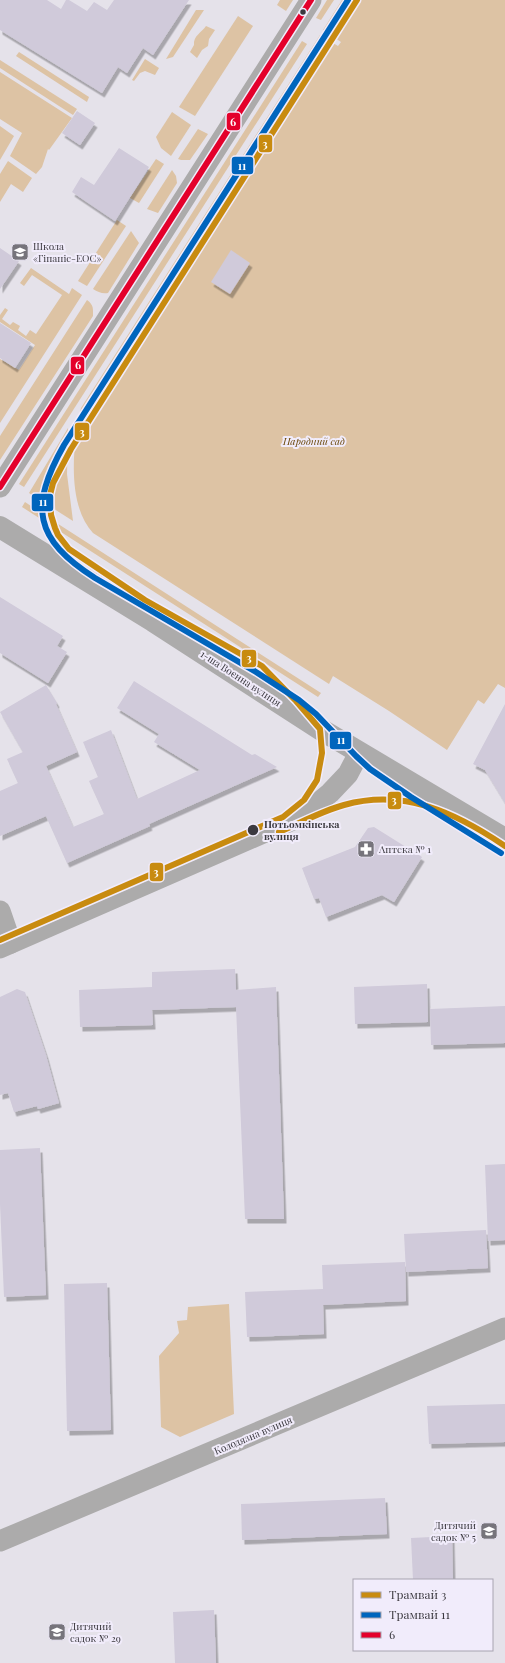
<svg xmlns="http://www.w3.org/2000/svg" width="505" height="1663" viewBox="0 0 505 1663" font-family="'Playfair Display',serif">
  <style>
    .green { fill: #ddc3a4 }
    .building { fill: #d0cada; filter: url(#shadow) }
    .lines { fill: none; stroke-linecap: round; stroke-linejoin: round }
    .minor { stroke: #acabab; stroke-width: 21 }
    .tertiary { stroke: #acabab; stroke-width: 22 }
    .bus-1-casing { stroke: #f1ecfb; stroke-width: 9 }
    .bus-1 { stroke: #e4002b; stroke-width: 6 }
    .tram-1-casing { stroke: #f1ecfb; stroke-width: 9 }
    .tram-2-casing { stroke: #f1ecfb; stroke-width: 9 }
    .tram-1 { stroke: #c88b10; stroke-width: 6 }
    .tram-2 { stroke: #0065bd; stroke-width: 6 }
    .bus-dot { fill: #3b393f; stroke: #f1ecfb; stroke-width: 1.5 }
    .labels { text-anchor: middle; stroke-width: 4; stroke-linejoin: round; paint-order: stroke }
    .poi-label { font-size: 10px; fill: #3b393f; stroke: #f1ecfb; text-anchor: start }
    .park-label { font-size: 10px; font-style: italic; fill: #6a4708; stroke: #f1ecfb }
    .street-label { font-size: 10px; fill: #3b393f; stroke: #f1ecfb }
    .stop-label { font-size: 10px; font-weight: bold; fill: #3b393f; stroke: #f1ecfb; text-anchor: start }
    .line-badge { stroke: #f1ecfb; stroke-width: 1.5 }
    .badge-label { font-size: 11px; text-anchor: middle; font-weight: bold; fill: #fff }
  </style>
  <defs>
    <filter id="shadow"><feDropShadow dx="2.5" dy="4.5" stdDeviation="0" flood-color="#0004"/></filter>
  </defs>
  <rect width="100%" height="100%" fill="#e5e2ea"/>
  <g class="green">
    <path d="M280,0h13l-7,11 -9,-6z"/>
    <path d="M327,0h7l-13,20 -5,-2z"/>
    <path d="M342,0h163v688l-7,-4 -14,20 -6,-4 -31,50 -58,-39 -56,-35 -4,8 -236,-151c-27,-29 -20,-90 -12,-125l239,-373 18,11 3,-4 -18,-12z"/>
    <path d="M196,10h8l-31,47 -7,2z"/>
    <path d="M238,16l15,10 -58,90 -16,-9z"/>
    <path d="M206,26l9,4 -6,9 -1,7 -6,4 -5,8 -7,-6 4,-7c-1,-9 8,-13 12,-19z"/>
    <path d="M302,41l5,3 -283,443 -5,-3z"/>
    <path d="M19,52l70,45 -2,5 -71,-46z"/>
    <path d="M145,59l14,9 -4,7 -10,-4 -5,2 -6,8 -2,-1z"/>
    <path d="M0,60l77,49 -4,6 -73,-47z"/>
    <path d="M0,72l72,46 -23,32 -1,-1 -6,18 -6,7 -26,-18 12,-23 -22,-14z"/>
    <path d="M172,112l19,13 -20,31 -10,-8 -5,-11z"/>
    <path d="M0,126l14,10 -14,24z"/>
    <path d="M198,129l10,5 -18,26h-9l-3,-1z"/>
    <path d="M156,159l8,5 -25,39 -9,-5z"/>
    <path d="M8,161l24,17 -9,14 -12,-8 -11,18v-28z"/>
    <path d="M172,170l4,6 1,7 -19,30 -11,-4z"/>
    <path d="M117,220l9,6 -39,60 -9,-5z"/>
    <path d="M131,231l8,12 -31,50c-6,1 -10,-1 -15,-4z"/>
    <path d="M31,268l38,26 3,-6 10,7 -82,128v-64l19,11 16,-25 -35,-23v-7l5,-7 3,2 -6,9 8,6 3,-3 7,4 -2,4 8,6 4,-6 6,4 26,-39 -30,-20 -8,11 -4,-3z"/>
    <path d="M87,300c7,5 6,9 6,16l-93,144v-24z"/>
    <path d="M68,428l-1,46 6,47 -44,-28z"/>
    <path d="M25,502l27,18 269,173 -3,4 -296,-190z"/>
    <path d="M229,1304l5,110 -54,23 -19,-10 -2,-71 20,-23 -2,-12 10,-1 1,-13z"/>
  </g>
  <g class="building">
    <path d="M0,0h47l14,9 5,-9h3l18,11 7,-9 13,8 7,-10h75l-36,55 -10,-7 -16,25 -9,-6 -16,26 -102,-63z"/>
    <path d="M77,111l18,12 -15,22 -18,-12z"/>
    <path d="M119,148l30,19 -34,54 -43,-29 9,-15 13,8z"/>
    <path d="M0,248l19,13 -19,28z"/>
    <path d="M231,250l19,13 -20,31 -19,-12z"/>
    <path d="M0,323l31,20 -16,25 -15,-10z"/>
    <path d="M0,597l63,39 -6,10 10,6 -19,31 -48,-30z"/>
    <path d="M134,681l118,74 3,-1 22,13 -128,57 1,2 -83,37 -21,-47 -46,20v-45l18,-8 -11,-24 16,-7 -23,-40 46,-27 11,18 -1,1 21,48 -31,14 27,61 31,-13 -15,-33 9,-4 -15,-35 28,-12 26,69 63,-29 -46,-28 5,-8 -42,-26z"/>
    <path d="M505,704v99l-20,-33 -12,-6z"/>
    <path d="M374,827l48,30 -28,45 -12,-7 -56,22 -7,-19 -5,1 -12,-31 53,-21 13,-19z"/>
    <path d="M235,969l1,21 40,-3 8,232h-39l-9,-212 -84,3 1,15 -73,2 -1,-37 73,-3v-15z"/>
    <path d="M427,984l1,38 -73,2 -1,-37z"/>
    <path d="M17,989l8,3 21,63 13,48 -21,6 -1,-3 -23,6 -6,-19 -8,2v-98z"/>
    <path d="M505,1006v37l-74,2 -1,-36z"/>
    <path d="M40,1148l6,147 -42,2 -4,-93v-54z"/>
    <path d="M505,1164v76l-17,1 -3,-76z"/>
    <path d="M486,1230l2,38 -82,4 -2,-38z"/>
    <path d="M405,1262l1,39 -83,4 1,29 -77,3 -2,-45 78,-3 -1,-24z"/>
    <path d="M107,1283l4,147 -44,1 -3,-147z"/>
    <path d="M505,1404v38l-76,2 -2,-38z"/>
    <path d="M385,1498l2,36 -145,6 -1,-36z"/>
    <path d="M452,1536l1,44h-40l-2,-42z"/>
    <path d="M214,1610l2,53h-41l-2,-51z"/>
  </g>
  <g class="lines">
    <g class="minor">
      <path d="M0,487l311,-487"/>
      <path d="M0,911l11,32"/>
      <path d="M0,948l302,-132 28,-23 18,-19 11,-21"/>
      <path d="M0,1541l505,-213"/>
    </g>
    <path class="tertiary" d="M0,527l153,94 167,108 185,110"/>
    <defs>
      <path id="bus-1" d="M0,487l311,-487"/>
    </defs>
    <use href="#bus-1" class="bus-1-casing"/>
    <use href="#bus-1" class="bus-1"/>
    <defs>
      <g id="tram-1">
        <path d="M279,832c21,-9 43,-21 65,-27 61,-17 112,8 161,41"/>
        <path d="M0,940l283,-123 21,-17 13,-20 5,-27 -2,-24 -24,-28 -34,-35 -117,-66 -76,-51 -11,-14 -3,-7 -4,-13 -1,-20 3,-12 18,-34 286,-449"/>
      </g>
      <path id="tram-2" d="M348,0l-284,445c-35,62 -30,94 31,133l161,94 43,28 17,14 40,42 14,13 41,28 90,56"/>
    </defs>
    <use href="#tram-1" class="tram-1-casing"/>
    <use href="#tram-2" class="tram-2-casing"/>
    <use href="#tram-1" class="tram-1"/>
    <use href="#tram-2" class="tram-2"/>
  </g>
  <defs>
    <symbol id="school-square" viewBox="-11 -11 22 22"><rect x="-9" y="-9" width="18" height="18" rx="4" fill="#76747b" stroke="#f1ecfb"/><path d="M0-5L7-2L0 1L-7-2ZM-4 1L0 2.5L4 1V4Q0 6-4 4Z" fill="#fff"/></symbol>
    <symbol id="pharmacy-square" viewBox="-11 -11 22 22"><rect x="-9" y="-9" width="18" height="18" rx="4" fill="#76747b" stroke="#f1ecfb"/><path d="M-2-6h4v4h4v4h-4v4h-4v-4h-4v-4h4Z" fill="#fff"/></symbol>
  </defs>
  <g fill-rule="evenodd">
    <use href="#school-square" x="10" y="242" width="20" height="20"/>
    <use href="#pharmacy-square" x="356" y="839" width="20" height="20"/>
    <use href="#school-square" x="479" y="1521" width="20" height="20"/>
    <use href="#school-square" x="47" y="1622" width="20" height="20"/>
  </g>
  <g class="bus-dot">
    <circle cx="303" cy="12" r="3.5"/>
    <circle cx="253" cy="830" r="6"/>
  </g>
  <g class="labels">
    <g class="poi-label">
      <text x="33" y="250">Школа<tspan x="33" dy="12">«Гіпаніс-ЕОС»</tspan></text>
      <text x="379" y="853">Аптека № 1</text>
      <text x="476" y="1529" text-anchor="end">Дитячий<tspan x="476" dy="12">садок № 5</tspan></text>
      <text x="70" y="1630">Дитячий<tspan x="70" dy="12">садок № 29</tspan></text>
    </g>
    <g class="park-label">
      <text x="314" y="445">Народний сад</text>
    </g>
    <g class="street-label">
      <text transform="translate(241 678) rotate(33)" y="4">1-ша Воєнна вулиця</text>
      <text transform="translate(253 1435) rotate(-23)" y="4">Колодязна вулиця</text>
    </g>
    <g class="stop-label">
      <text x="264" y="828">Потьомкінська<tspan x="264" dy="12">вулиця</tspan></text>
    </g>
  </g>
  <g class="line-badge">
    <rect x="226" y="112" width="15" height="19" rx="4" fill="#e4002b"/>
    <rect x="258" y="134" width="15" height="19" rx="4" fill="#c88b10"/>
    <rect x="231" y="156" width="23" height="19" rx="4" fill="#0065bd"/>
    <rect x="70" y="356" width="15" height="19" rx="4" fill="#e4002b"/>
    <rect x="74" y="422" width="16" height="19" rx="4" fill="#c88b10"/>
    <rect x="31" y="493" width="23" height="19" rx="4" fill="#0065bd"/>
    <rect x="241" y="649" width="16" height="19" rx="4" fill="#c88b10"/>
    <rect x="329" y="731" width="23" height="19" rx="4" fill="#0065bd"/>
    <rect x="387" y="791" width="15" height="19" rx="4" fill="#c88b10"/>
    <rect x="149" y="862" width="15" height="20" rx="4" fill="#c88b10"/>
  </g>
  <g class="badge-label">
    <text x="233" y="126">6</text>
    <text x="265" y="148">3</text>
    <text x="242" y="170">11</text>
    <text x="78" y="369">6</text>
    <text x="82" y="436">3</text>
    <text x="43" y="506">11</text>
    <text x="249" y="662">3</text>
    <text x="341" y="744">11</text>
    <text x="394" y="804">3</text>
    <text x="156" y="876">3</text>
  </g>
  <rect x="353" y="1579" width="140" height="72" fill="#f1ecfb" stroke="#a8a4b0"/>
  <rect x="361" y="1592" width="20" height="6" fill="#c88b10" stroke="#a8a4b0"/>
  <text x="389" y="1599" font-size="12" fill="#3b393f">Трамвай 3</text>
  <rect x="361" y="1612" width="20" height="6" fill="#0065bd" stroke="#a8a4b0"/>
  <text x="389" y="1619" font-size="12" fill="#3b393f">Трамвай 11</text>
  <rect x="361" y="1632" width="20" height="6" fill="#e4002b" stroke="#a8a4b0"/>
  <text x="389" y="1639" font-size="12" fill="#3b393f">6</text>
</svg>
